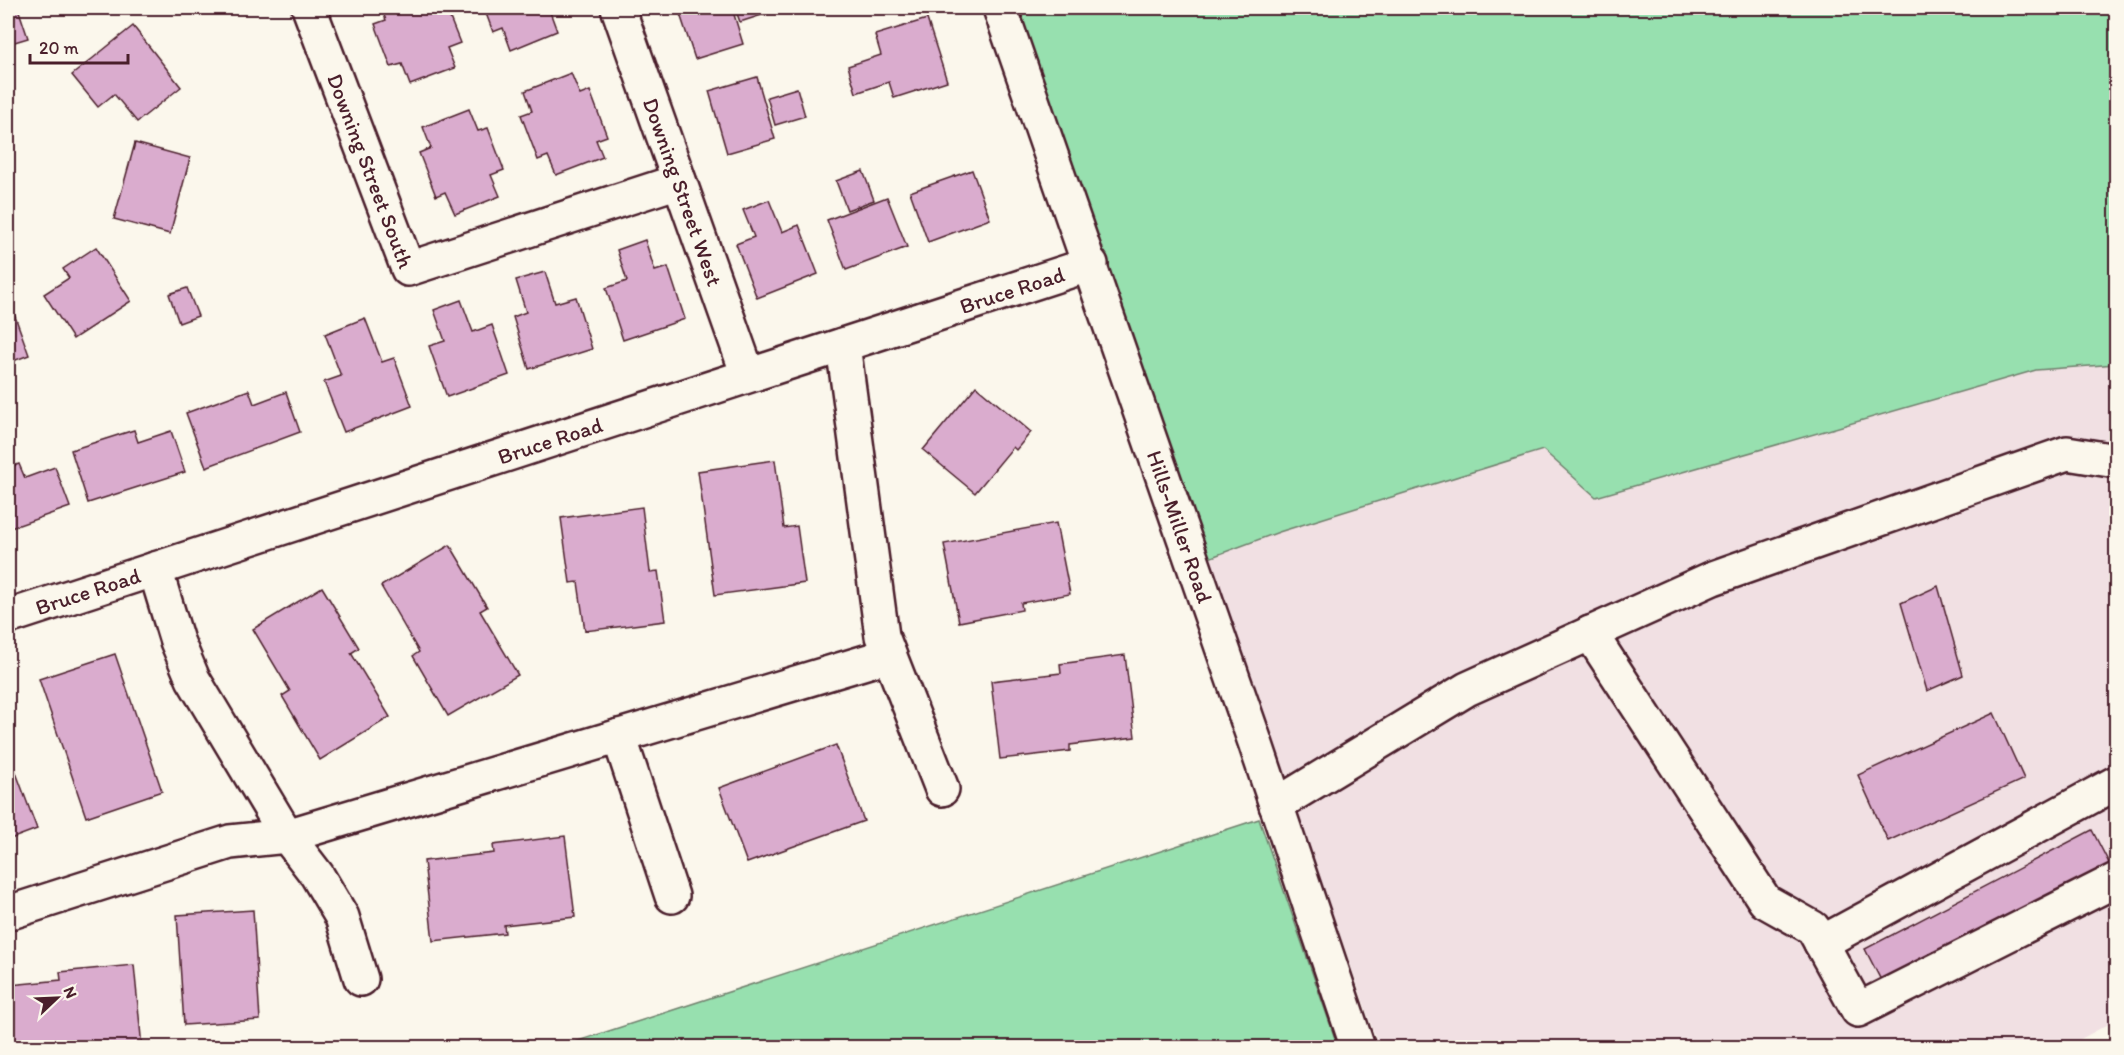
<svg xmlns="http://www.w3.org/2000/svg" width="2124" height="1055" viewBox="0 0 2124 1055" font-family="Itim,sans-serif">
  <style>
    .built { fill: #f1e0e3 }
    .green { fill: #97e0af; stroke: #70806d; stroke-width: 1.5 }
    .building { fill: #daacce; stroke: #4a1f2b; stroke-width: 1.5 }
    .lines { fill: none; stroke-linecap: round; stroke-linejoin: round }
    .minor-casing { stroke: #4a1f2b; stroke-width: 38 }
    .minor { stroke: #fbf7ec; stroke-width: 33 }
    .labels { text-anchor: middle; stroke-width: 6; stroke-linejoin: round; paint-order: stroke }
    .street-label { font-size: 22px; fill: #4a1f2b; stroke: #fbf7ec }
  </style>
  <rect width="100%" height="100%" fill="#fbf7ec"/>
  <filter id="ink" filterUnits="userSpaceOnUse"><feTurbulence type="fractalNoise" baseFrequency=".0167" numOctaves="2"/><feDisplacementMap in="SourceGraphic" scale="12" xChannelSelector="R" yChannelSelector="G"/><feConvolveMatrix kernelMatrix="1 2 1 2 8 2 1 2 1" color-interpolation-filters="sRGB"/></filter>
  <g filter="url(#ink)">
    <path class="built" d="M2116,364v656l-52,28 -685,-1 -170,-489 70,-26 264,-82 493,-80z"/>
    <g class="green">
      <path d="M1017,8h1099v356l-80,6 -440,127 -53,-47 -264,82 -70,26z"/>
      <path d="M1259,819l79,228 -764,1 -2,-5z"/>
    </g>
    <g class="building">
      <path d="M8,8h10l10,30 -20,6z"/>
      <path d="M381,8h65l14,35 -13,5 8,20 -45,17 -8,-21 -11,3 -16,-43 11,-4z"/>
      <path d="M484,8h77l-11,4 7,19 -46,19 -8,-22 -10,4z"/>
      <path d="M678,8h54l11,36 -48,15z"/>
      <path d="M735,8h32l1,5 -28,9z"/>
      <path d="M927,19l20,62 -53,17 -5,-16 -33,11 -8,-27 33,-11 -6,-20z"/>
      <path d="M133,26l48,61 -44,35 -23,-28 -16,13 -26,-32z"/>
      <path d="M571,73l9,22 10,-4 17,45 -11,4 7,17 -47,18 -8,-19 -10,4 -17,-45 11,-4 -7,-20z"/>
      <path d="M757,77l18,62 -48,14 -18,-62z"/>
      <path d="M797,88l8,28 -30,9 -8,-28z"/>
      <path d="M469,109l9,22 10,-3 16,42 -13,5 9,21 -45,18 -10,-22 -9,4 -17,-43 12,-5 -8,-21z"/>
      <path d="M135,143l55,15 -20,76 -56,-15z"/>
      <path d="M972,170l18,49 -62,23 -18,-50z"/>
      <path d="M863,171l11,29 -27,10 -11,-29z"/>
      <path d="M887,197l20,50 -61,23 -19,-50z"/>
      <path d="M769,200l13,32 17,-7 19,49 -61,24 -21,-54 18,-7 -11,-27z"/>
      <path d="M645,240l10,31 13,-4 17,52 -62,21 -17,-52 21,-7 -10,-31z"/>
      <path d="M96,247l35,54 -58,38 -29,-45 25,-16 -6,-9z"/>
      <path d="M545,272l10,31 21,-6 16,52 -63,20 -16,-52 13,-5 -10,-32z"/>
      <path d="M187,288l11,28 -19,7 -10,-29z"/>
      <path d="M8,297l21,58 -21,8z"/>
      <path d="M461,300l12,32 19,-7 17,50 -62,22 -18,-51 16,-5 -11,-31z"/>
      <path d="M365,318l17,44 12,-4 18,48 -68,26 -20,-50 17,-6 -16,-42z"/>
      <path d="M976,386l55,46 -15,18 -3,-3 -38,46 -52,-43z"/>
      <path d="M249,390l5,14 32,-12 14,40 -94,35 -20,-54z"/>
      <path d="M134,430l4,12 33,-11 14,41 -97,31 -17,-53z"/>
      <path d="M775,460l9,68 13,-2 8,57 -90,12 -17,-124z"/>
      <path d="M19,464l6,14 30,-11 15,40 -62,22v-61z"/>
      <path d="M642,507l8,65 8,-1 7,50 -80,10 -7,-49 -8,1 -9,-65z"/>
      <path d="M1056,523l14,71 -49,9 1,7 -63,12 -15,-78z"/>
      <path d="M450,545l37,62 -7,4 38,64 -70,41 -35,-60 6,-4 -38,-66z"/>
      <path d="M1938,586l25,89 -36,16 -26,-88z"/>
      <path d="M322,587l37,61 -8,5 39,64 -70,43 -38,-64 8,-5 -37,-62z"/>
      <path d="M115,654l47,137 -76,26 -47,-138z"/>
      <path d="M1125,655l10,82 -65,8v6l-70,8 -9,-78 70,-8 -1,-9z"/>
      <path d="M1994,713l30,66 -136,62 -30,-66z"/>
      <path d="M836,745l28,76 -117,42 -28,-75z"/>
      <path d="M8,751l29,78 -29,11z"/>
      <path d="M2092,830l19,37 -227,119 -19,-37z"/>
      <path d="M565,836l10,81 -71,8 1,8 -72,8 -9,-80 70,-8 -1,-8z"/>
      <path d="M253,910l7,110 -76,5 -7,-110z"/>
      <path d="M134,965l8,82 -134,1v-71l2,8 51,-5 -1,-8z"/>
    </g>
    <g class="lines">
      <defs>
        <g id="minor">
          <path id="s1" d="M309,8l99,261 271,-88"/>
          <path id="s2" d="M618,8l130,367"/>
          <path id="s3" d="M1000,8l255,734 103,306"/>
          <path d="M843,345l39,291 60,153"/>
          <path d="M155,569l22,72 16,38 94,157 602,-181"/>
          <path id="s4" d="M8,617l1083,-353"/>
          <path d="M1590,633l175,268 48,27 45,82 258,-130"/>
          <path d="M619,736l53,160"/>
          <path d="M1276,805l191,-116 246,-111 354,-125 49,8"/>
          <path d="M8,913l222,-71 57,-6 30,39 25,42 19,62"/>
          <path d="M1821,943l295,-160"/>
        </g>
      </defs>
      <use href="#minor" class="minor-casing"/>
      <use href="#minor" class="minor"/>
    </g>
  </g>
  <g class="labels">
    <g class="street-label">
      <text dy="8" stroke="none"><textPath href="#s1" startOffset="174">Downing Street South</textPath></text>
      <text dy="8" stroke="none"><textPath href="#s2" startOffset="195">Downing Street West</textPath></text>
      <text dy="8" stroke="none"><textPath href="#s4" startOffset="1056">Bruce Road</textPath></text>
      <text dy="8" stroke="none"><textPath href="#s4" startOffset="570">Bruce Road</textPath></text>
      <text dy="8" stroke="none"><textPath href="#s3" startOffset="549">Hills-Miller Road</textPath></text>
      <text dy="8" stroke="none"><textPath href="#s4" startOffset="84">Bruce Road</textPath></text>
    </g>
  </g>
  <rect width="2124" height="1055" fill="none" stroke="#fbf7ec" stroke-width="30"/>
  <rect x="15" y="15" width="2094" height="1025" fill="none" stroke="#4a1f2b" stroke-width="2" filter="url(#ink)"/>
  <g transform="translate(57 998) rotate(67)" stroke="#fbf7ec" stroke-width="4.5" paint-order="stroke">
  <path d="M0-4.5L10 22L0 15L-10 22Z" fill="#4a1f2b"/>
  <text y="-9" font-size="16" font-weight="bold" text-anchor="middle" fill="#4a1f2b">N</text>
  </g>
  <path d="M30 54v9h98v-9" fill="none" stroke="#4a1f2b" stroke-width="3"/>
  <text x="39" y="54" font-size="18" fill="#4a1f2b" stroke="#fbf7ec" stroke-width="4.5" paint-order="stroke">20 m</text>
</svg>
